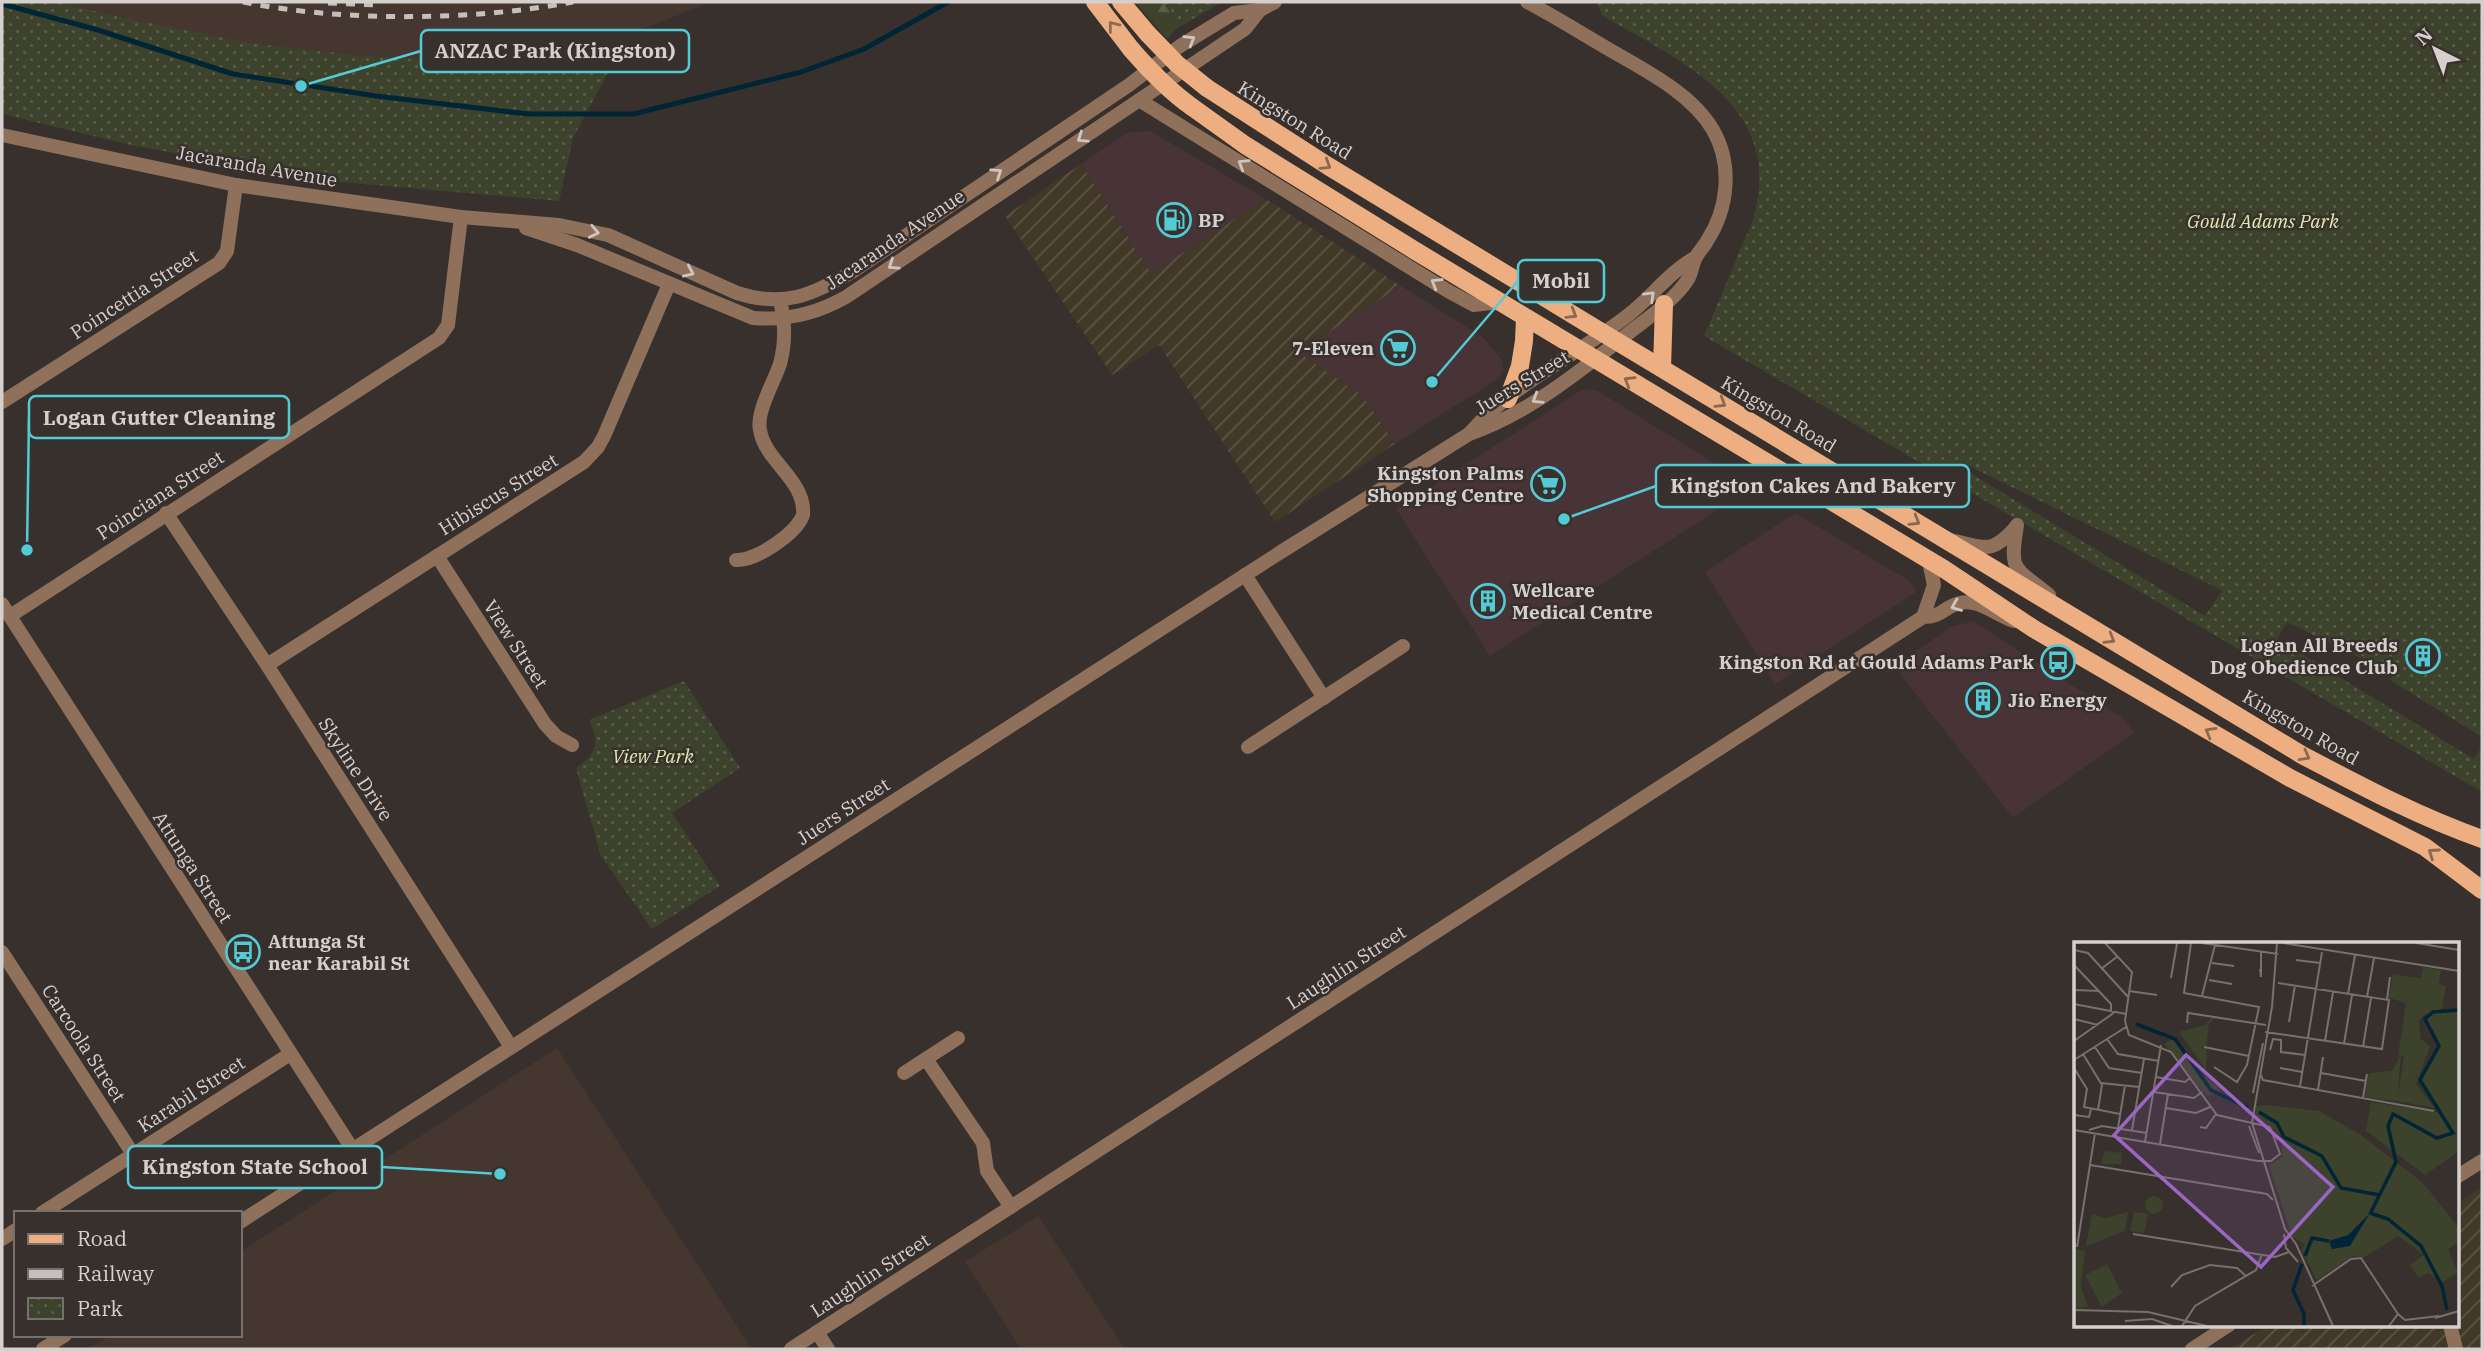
<svg xmlns="http://www.w3.org/2000/svg" width="2484" height="1351" font-family="'IBM Plex Serif',serif">
  <style>
    .commercial { fill: #483336 }
    .industrial { fill: url(#industrial-furrows) }
    .built { fill: #453730 }
    .forest { fill: url(#forest-firs) }
    .park { fill: url(#park-dots); fill-rule: evenodd }
    .lines { fill: none; stroke-linecap: round; stroke-linejoin: round }
    .stream { stroke: #002534; stroke-width: 5 }
    .minor { stroke: #8f715b; stroke-width: 14 }
    .tertiary { stroke: #8f715b; stroke-width: 14 }
    .primary { stroke: #edaf81; stroke-width: 18 }
    .rail { stroke: #c5c0be; stroke-width: 5; stroke-dasharray: 9 9; stroke-linecap: butt }
    .primary-bridge { stroke: #edaf81; stroke-width: 18 }
    .oneway { stroke: #896952 }
    .oneway2 { stroke: #cec6c2 }
    .labels { text-anchor: middle; dominant-baseline: central; stroke-width: 5; stroke-linejoin: round; paint-order: stroke }
    .street-label { font-size: 19px; fill: #d5d0ce; stroke: #38302c }
    .poi-label { font-size: 19px; font-weight: bold; fill: #d5d0ce; stroke: #38302c; text-anchor: start }
    .park-label { font-size: 19px; font-style: italic; fill: #ddecaf; stroke: #38302c }
    .inset-river { fill: none; stroke: #002534; stroke-width: 3.5 }
    .inset-road { fill: none; stroke: #77706d; stroke-width: 2 }
    .view { fill: #9a65c4; fill-opacity: 0.15; stroke: #9a65c4; stroke-width: 3.5 }
    .inset-edge { fill: none; stroke: #d5d0ce; stroke-width: 3.5 }
    .leader { fill: none; stroke: #52cbd7; stroke-width: 2.5 }
    .callout-dot { fill: #52cbd7; stroke: #38302c; stroke-width: 2.5 }
    .callout { fill: #38302c; stroke: #52cbd7; stroke-width: 2.5 }
    .callout-label { font-size: 21px; text-anchor: middle; font-weight: bold; fill: #d5d0ce }
  </style>
  <defs>
    <pattern id="industrial-furrows" width="10" height="10" patternUnits="userSpaceOnUse" patternTransform="scale(1.75)"><rect width="10" height="10" fill="#423828"/><path d="M-1 1l2-2M0 10L10 0M9 11l2-2" fill="none" stroke="#5c5446"/></pattern>
    <pattern id="forest-firs" width="22" height="20" patternUnits="userSpaceOnUse" patternTransform="scale(1.75)"><rect width="22" height="20" fill="#3d422c"/><path d="M5 1l3.5 6h-7zM16 11l3.5 6h-7z" fill="#585c49"/></pattern>
    <pattern id="park-dots" width="8" height="8" patternUnits="userSpaceOnUse" patternTransform="scale(1.75)"><rect width="8" height="8" fill="#3d422c"/><path d="M2 2h.1M6 6h.1" fill="none" stroke="#585c49" stroke-width="1.8" stroke-linecap="round"/></pattern>
  </defs>
  <rect width="100%" height="100%" fill="#38302c"/>
  <!-- commercial -->
  <g class="commercial">
    <path d="M1150,131L1266,199L1151,273L1081,164L1129,132Z"/>
    <path d="M1401,286L1483,337L1502,360L1504,371L1493,382L1395,444L1363,396L1298,352Z"/>
    <path d="M1589,389L1598,391L1753,487L1490,656L1396,509L1580,391Z"/>
    <path d="M1795,513L1908,580L1913,586L1915,593L1775,684L1705,572Z"/>
    <path d="M1973,621L2121,717L2135,732L2013,818L1894,666L1951,627Z"/>
  </g>
  <!-- industrial -->
  <g class="industrial">
    <path d="M1081,164L1151,273L1266,199L1401,286L1298,352L1363,396L1395,444L1275,522L1159,345L1112,375L1005,216Z"/>
    <path d="M2482,1187V1349H2230L2268,1325H2458V1203Z"/>
  </g>
  <!-- built -->
  <g class="built">
    <path d="M62,2H711L628,35L417,59L356,55L250,43L106,14Z"/>
    <path d="M557,1048L750,1346L744,1349H88L110,1335H240V1252Z"/>
    <path d="M1038,1216L1125,1349H1021L965,1262Z"/>
  </g>
  <!-- forest -->
  <path class="forest" d="M1135,2H1163L1172,15L1176,29L1167,39Z"/>
  <!-- park -->
  <g class="park">
    <path d="M2,2H62L106,14L250,43L356,55L417,59L628,35L573,138L559,201L340,182L135,146L2,114Z"/>
    <path d="M1163,2H1222L1176,29L1172,15Z"/>
    <path d="M1596,2H2482V737L2390,680L2393,674L2287,622L2277,639L2474,759L2482,746V792L1704,336C1716,308 1728,280 1739,252C1745,238 1752,226 1755,212C1782,102 1678,61 1602,15ZM1969,466L2221,590L2222,591L2205,616L1967,471Z"/>
    <path d="M684,681L740,768L672,813L720,886L652,929L601,856L576,768C597,753 600,744 589,720Z"/>
  </g>
  <g class="lines">
    <!-- stream -->
    <path class="stream" d="M2,4L98,30L233,74L376,96L528,114H633L801,72L864,49L948,2"/>
    <!-- minor -->
    <g class="minor">
      <path d="M1139,100L1448,291L1474,305L1499,302"/>
      <path d="M2,402L219,263L227,251L236,185"/>
      <path d="M166,513L267,665L511,1047"/>
      <path d="M2017,525C2009,573 2014,566 2049,595"/>
      <path d="M1950,540C1985,547 1990,556 2016,527"/>
      <path d="M437,556L545,724L556,736L572,745"/>
      <path d="M736,560C756,561 797,533 803,515C806,480 765,462 760,430C756,412 774,382 780,364C786,341 785,322 780,300"/>
      <path d="M1245,575L1324,698"/>
      <path d="M2,604L353,1150"/>
      <path d="M10,616L439,338L448,325L461,217"/>
      <path d="M1923,617L1934,585L1929,561"/>
      <path d="M267,665L584,462L598,447L604,436L669,284"/>
      <path d="M1248,747L1403,646"/>
      <path d="M2,952L133,1154"/>
      <path d="M926,1059L983,1143L987,1171L1011,1207"/>
      <path d="M904,1073L958,1038"/>
      <path d="M2458,1176L2482,1161"/>
      <path d="M42,1213L290,1054"/>
      <path d="M2,1239L16,1230"/>
      <path d="M2450,1325L2456,1349"/>
      <path d="M817,1332L828,1349"/>
      <path d="M791,1349L1923,617C1943,617 1943,607 1960,603C1978,598 1997,616 2014,621"/>
      <path d="M2192,1349L2229,1325"/>
    </g>
    <!-- tertiary -->
    <g class="tertiary">
      <path d="M2,135L236,185L461,217L559,225L608,235L737,293C784,308 812,295 852,272L1129,85L1180,46L1234,13L1260,10"/>
      <path d="M526,228L577,245L753,318C787,321 816,314 846,297L1245,29L1260,10L1275,2"/>
      <path d="M1469,434C1512,384 1576,356 1627,316C1652,297 1669,272 1696,257"/>
      <path d="M240,1222L1284,550L1469,434C1528,414 1581,370 1630,332C1649,317 1675,300 1688,279C1692,273 1692,265 1695,259C1698,252 1704,247 1707,241C1728,209 1733,165 1713,130C1691,92 1642,69 1605,47C1579,32 1554,16 1527,2"/>
      <path d="M43,1349L65,1335"/>
    </g>
    <!-- primary -->
    <g class="primary">
      <path d="M1095,2L1131,49"/>
      <path d="M1121,2L1148,34"/>
      <path d="M1207,88L1328,166L1603,333L2302,755C2361,786 2419,817 2482,839"/>
      <path d="M1192,107L1245,145L1414,250L1944,569L2034,629L2290,778L2425,847L2482,890"/>
      <path d="M1662,368L1664,304"/>
      <path d="M1508,399L1520,366L1524,341L1525,318"/>
    </g>
    <!-- rail -->
    <g class="rail">
      <path d="M243,2C343,22 472,21 573,2"/>
      <path d="M328,3L377,5"/>
    </g>
    <!-- primary-bridge -->
    <g class="primary-bridge">
      <path d="M1148,34L1177,64L1207,88"/>
      <path d="M1131,49C1150,71 1168,90 1192,107"/>
    </g>
  </g>
  <!-- one-way arrows -->
  <defs><path id="oneway-chevron" d="M-2-3.5L2.5 0L-2 3.5" fill="none" stroke-width="1.6" stroke-linecap="round" stroke-linejoin="round" transform="scale(1.75)"/></defs>
  <g class="oneway">
    <use href="#oneway-chevron" transform="translate(1113 26) rotate(-128)"/>
    <use href="#oneway-chevron" transform="translate(1326 165) rotate(32)"/>
    <use href="#oneway-chevron" transform="translate(1572 314) rotate(31)"/>
    <use href="#oneway-chevron" transform="translate(1629 381) rotate(-149)"/>
    <use href="#oneway-chevron" transform="translate(1721 403) rotate(31)"/>
    <use href="#oneway-chevron" transform="translate(1915 521) rotate(31)"/>
    <use href="#oneway-chevron" transform="translate(2110 639) rotate(31)"/>
    <use href="#oneway-chevron" transform="translate(2210 732) rotate(-150)"/>
    <use href="#oneway-chevron" transform="translate(2305 756) rotate(29)"/>
    <use href="#oneway-chevron" transform="translate(2433 853) rotate(-145)"/>
  </g>
  <g class="oneway2">
    <use href="#oneway-chevron" transform="translate(1190 40) rotate(-31)"/>
    <use href="#oneway-chevron" transform="translate(1082 138) rotate(146)"/>
    <use href="#oneway-chevron" transform="translate(1243 164) rotate(-148)"/>
    <use href="#oneway-chevron" transform="translate(997 173) rotate(-34)"/>
    <use href="#oneway-chevron" transform="translate(594 232) rotate(12)"/>
    <use href="#oneway-chevron" transform="translate(893 265) rotate(146)"/>
    <use href="#oneway-chevron" transform="translate(689 272) rotate(24)"/>
    <use href="#oneway-chevron" transform="translate(1436 283) rotate(-148)"/>
    <use href="#oneway-chevron" transform="translate(1650 296) rotate(-44)"/>
    <use href="#oneway-chevron" transform="translate(1537 399) rotate(148)"/>
    <use href="#oneway-chevron" transform="translate(1956 606) rotate(158)"/>
  </g>
  <!-- icons -->
  <defs>
    <g id="fuel-ring" transform="scale(1.75)"><circle r="9.5" fill="#38302c" stroke="#52cbd7" stroke-width="1.5"/><path d="M-5.5-6h7V0h2V4h1.3V-2.5L3-4.5l.8-.8L6-3V5H2.5V1h-1V6h-7ZM-4.2-4.7v3.2H.2V-4.7Z" fill="#52cbd7"/></g>
    <g id="supermarket-ring" transform="scale(1.75)"><circle r="9.5" fill="#38302c" stroke="#52cbd7" stroke-width="1.5"/><path d="M-6-5.5h2.5l.6 2H6L4.5 2H-2.5L-4.4-4H-6ZM-1.5 3.2a1.3 1.3 0 1 0 .1 0ZM3 3.2a1.3 1.3 0 1 0 .1 0Z" fill="#52cbd7"/></g>
    <g id="building-ring" transform="scale(1.75)"><circle r="9.5" fill="#38302c" stroke="#52cbd7" stroke-width="1.5"/><path d="M-4-6H4V6H1V3H-1V6H-4ZM-2.5-4.3h1.7v1.8h-1.7ZM.8-4.3h1.7v1.8H.8ZM-2.5-1h1.7V.8h-1.7ZM.8-1h1.7V.8H.8Z" fill="#52cbd7"/></g>
    <g id="bus-ring" transform="scale(1.75)"><circle r="9.5" fill="#38302c" stroke="#52cbd7" stroke-width="1.5"/><path d="M-5-6H5V4H4V6H2V4H-2V6H-4V4H-5ZM-3.5-4V0h7V-4ZM-3.5 1.2v1.5H-2V1.2ZM2 1.2v1.5H3.5V1.2Z" fill="#52cbd7"/></g>
  </defs>
  <g fill-rule="evenodd">
    <use href="#fuel-ring" x="1174" y="220"/>
    <use href="#supermarket-ring" x="1398" y="348"/>
    <use href="#supermarket-ring" x="1548" y="484"/>
    <use href="#building-ring" x="1488" y="601"/>
    <use href="#building-ring" x="2423" y="656"/>
    <use href="#bus-ring" x="2058" y="662"/>
    <use href="#building-ring" x="1983" y="700"/>
    <use href="#bus-ring" x="243" y="952"/>
  </g>
  <g class="labels">
    <!-- street labels -->
    <g class="street-label">
      <text transform="translate(1295 120) rotate(32)">Kingston Road</text>
      <text transform="translate(257 166) rotate(10)">Jacaranda Avenue</text>
      <text transform="translate(895 239) rotate(-34)">Jacaranda Avenue</text>
      <text transform="translate(134 294) rotate(-33)">Poincettia Street</text>
      <text transform="translate(1522 382) rotate(-31)">Juers Street</text>
      <text transform="translate(1779 414) rotate(31)">Kingston Road</text>
      <text transform="translate(498 494) rotate(-32)">Hibiscus Street</text>
      <text transform="translate(160 495) rotate(-33)">Poinciana Street</text>
      <text transform="translate(516 644) rotate(57)">View Street</text>
      <text transform="translate(2301 727) rotate(30)">Kingston Road</text>
      <text transform="translate(356 769) rotate(57)">Skyline Drive</text>
      <text transform="translate(843 811) rotate(-33)">Juers Street</text>
      <text transform="translate(193 867) rotate(57)">Attunga Street</text>
      <text transform="translate(1346 967) rotate(-33)">Laughlin Street</text>
      <text transform="translate(84 1043) rotate(57)">Carcoola Street</text>
      <text transform="translate(191 1094) rotate(-33)">Karabil Street</text>
      <text transform="translate(870 1275) rotate(-33)">Laughlin Street</text>
    </g>
    <!-- poi labels -->
    <g class="poi-label">
      <text x="1198" y="220">BP</text>
      <text x="1374" y="348" text-anchor="end">7-Eleven</text>
      <text x="1524" y="473" text-anchor="end">Kingston Palms<tspan x="1524" dy="22">Shopping Centre</tspan></text>
      <text x="1512" y="590">Wellcare<tspan x="1512" dy="22">Medical Centre</tspan></text>
      <text x="2398" y="645" text-anchor="end">Logan All Breeds<tspan x="2398" dy="22">Dog Obedience Club</tspan></text>
      <text x="2034" y="662" text-anchor="end">Kingston Rd at Gould Adams Park</text>
      <text x="2008" y="700">Jio Energy</text>
      <text x="268" y="941">Attunga St<tspan x="268" dy="22">near Karabil St</tspan></text>
    </g>
    <!-- park labels -->
    <g class="park-label">
      <text x="2263" y="221">Gould Adams Park</text>
      <text x="653" y="756">View Park</text>
    </g>
  </g>
  <!-- overview -->
  <g transform="translate(2074 942)">
    <rect width="385" height="385" fill="#38302c"/>
    <path d="M319,32L336,35L332,61L315,56ZM327,113L323,159L291,155L295,131L318,129ZM31,209L48,211L47,222H27ZM71 263a9 9 0 1 1 18 0a9 9 0 1 1-18 0ZM33,322L48,351L28,365L11,333Z" fill="#3d422c"/>
    <path d="M54,270L51,289L12,304L18,272L32,276Z" fill="#3d422c"/>
    <path d="M349,25L367,28L365,42L372,44L368,67L349,73L345,80L347,97L356,105L342,142L361,166L323,159L330,114L324,113L336,35L347,36ZM385,68V209L351,233L292,189L297,160L366,171L346,138L365,104L351,77L359,70ZM137,76H141L135,82L132,104L127,105L133,108L132,128L105,90L131,83ZM101,95L124,129L147,148L134,154L122,142L90,102ZM192,163L245,169L287,193L349,241L385,286V300L374,307L384,331L369,340L355,331L345,336L336,323L350,313L324,294L291,315L279,314L243,338L227,308L231,302L218,295L195,223L208,215V194L180,177L182,164ZM60,270L74,272L70,291L56,289ZM0,306L11,309L7,345L14,365L0,366Z" fill="#3d422c"/>
    <path d="M296,271L276,304L258,307L255,299L274,293Z" fill="#002534"/>
    <path class="inset-river" d="M62,82L101,97L137,148L174,166M185,170L203,181L210,195L248,214L267,246L306,253M296,271L314,277L347,304L368,344L373,368M296,272L322,220L314,184L319,172L363,196L379,191L346,138L365,104L351,77L359,70L385,68M231,314L238,296L255,299M228,322L219,348L230,372V384"/>
    <path class="inset-road" d="M117,1L110,51L185,65L173,123L163,140L140,125M128,1L204,12M203,1L198,65L178,181L211,287L222,302L259,384M209,1L385,29M342,1L385,8M0,8L14,11L55,56M222,18L246,21M138,21L160,24M0,23L37,62V69M27,27L44,14M186,27L187,35V10M97,36L103,1M135,38L158,42M0,48L26,49M55,49L83,53M274,52L281,13M128,54L141,3M293,55L300,16M313,58L316,35M0,62L52,72M0,77L24,83M215,80L221,43M113,81L114,71L192,83M191,90L308,107L315,58L204,41M33,97L44,112L85,119M0,99L41,70M251,99L259,50M270,102L278,53M21,105L35,126L68,131M130,105L175,114M289,105L297,56M196,108L199,97L207,98V110L231,113M9,112L28,143L24,168M0,118L52,85M0,126L13,147L10,165L46,172M206,126L228,130M247,131L292,139M187,133L189,138L360,169M82,135L111,140L116,136M27,141L65,145M226,144L248,10M244,148L249,115M80,150L120,156L128,150M179,151L189,101M289,156L293,132M92,166L122,171L136,165M0,173L15,175L17,167M175,184L185,211M126,185L132,186L142,172M44,186L51,143M0,188L184,219H197L206,212L196,185L143,173L97,110L55,93L51,79L58,30L31,1M15,188L28,184L73,191M58,188L70,117M71,200L87,103M86,202L94,152M16,223L193,252L199,258M59,292L201,315L215,310M210,292L212,306L224,320M3,305L21,191M238,344L277,317L287,316L324,372M97,345L108,333L136,323L163,326L172,334M0,368L74,370L133,384M361,376L385,369M51,379L78,377L98,384M108,384L121,364L182,328L188,312M315,384L324,372L331,378L365,374"/>
    <path class="view" d="M112,113L259,245L187,325L40,193Z"/>
    <rect width="385" height="385" class="inset-edge"/>
  </g>
  <!-- callouts -->
  <path class="leader" d="M301 86L421 51M1432 382L1518 281M27 550L29 417M1564 519L1656 486M500 1174L382 1167"/>
  <g class="callout-dot">
    <circle cx="301" cy="86" r="7"/>
    <circle cx="1432" cy="382" r="7"/>
    <circle cx="27" cy="550" r="7"/>
    <circle cx="1564" cy="519" r="7"/>
    <circle cx="500" cy="1174" r="7"/>
  </g>
  <g class="callout">
    <rect x="421" y="30" width="268" height="42" rx="7"/>
    <rect x="1518" y="260" width="86" height="42" rx="7"/>
    <rect x="29" y="396" width="260" height="42" rx="7"/>
    <rect x="1656" y="465" width="313" height="42" rx="7"/>
    <rect x="128" y="1146" width="254" height="42" rx="7"/>
  </g>
  <g class="callout-label">
    <text x="555" y="58">ANZAC Park (Kingston)</text>
    <text x="1561" y="288">Mobil</text>
    <text x="159" y="425">Logan Gutter Cleaning</text>
    <text x="1813" y="493">Kingston Cakes And Bakery</text>
    <text x="255" y="1174">Kingston State School</text>
  </g>
  <!-- border -->
  <rect width="2484" height="1351" fill="none" stroke="#d5d0ce" stroke-width="7"/>
  <!-- legend -->
  <rect x="14" y="1211" width="228" height="126" fill="#38302c" stroke="#77706d" stroke-width="2"/>
  <rect x="28" y="1234" width="35" height="10" fill="#edaf81" stroke="#77706d" stroke-width="2"/>
  <text x="77" y="1246" font-size="21" fill="#d5d0ce">Road</text>
  <rect x="28" y="1269" width="35" height="10" fill="#c5c0be" stroke="#77706d" stroke-width="2"/>
  <text x="77" y="1281" font-size="21" fill="#d5d0ce">Railway</text>
  <rect x="28" y="1298" width="35" height="21" fill="url(#park-dots)" stroke="#77706d" stroke-width="2"/>
  <text x="77" y="1316" font-size="21" fill="#d5d0ce">Park</text>
  <!-- north arrow -->
  <g transform="translate(2435 49) rotate(318)" stroke="#38302c" stroke-width="5" paint-order="stroke">
  <path d="M0-5L12 26L0 18L-12 26Z" fill="#d5d0ce"/>
  <text y="-10" font-size="19" font-weight="bold" text-anchor="middle" fill="#d5d0ce">N</text>
  </g>
</svg>
